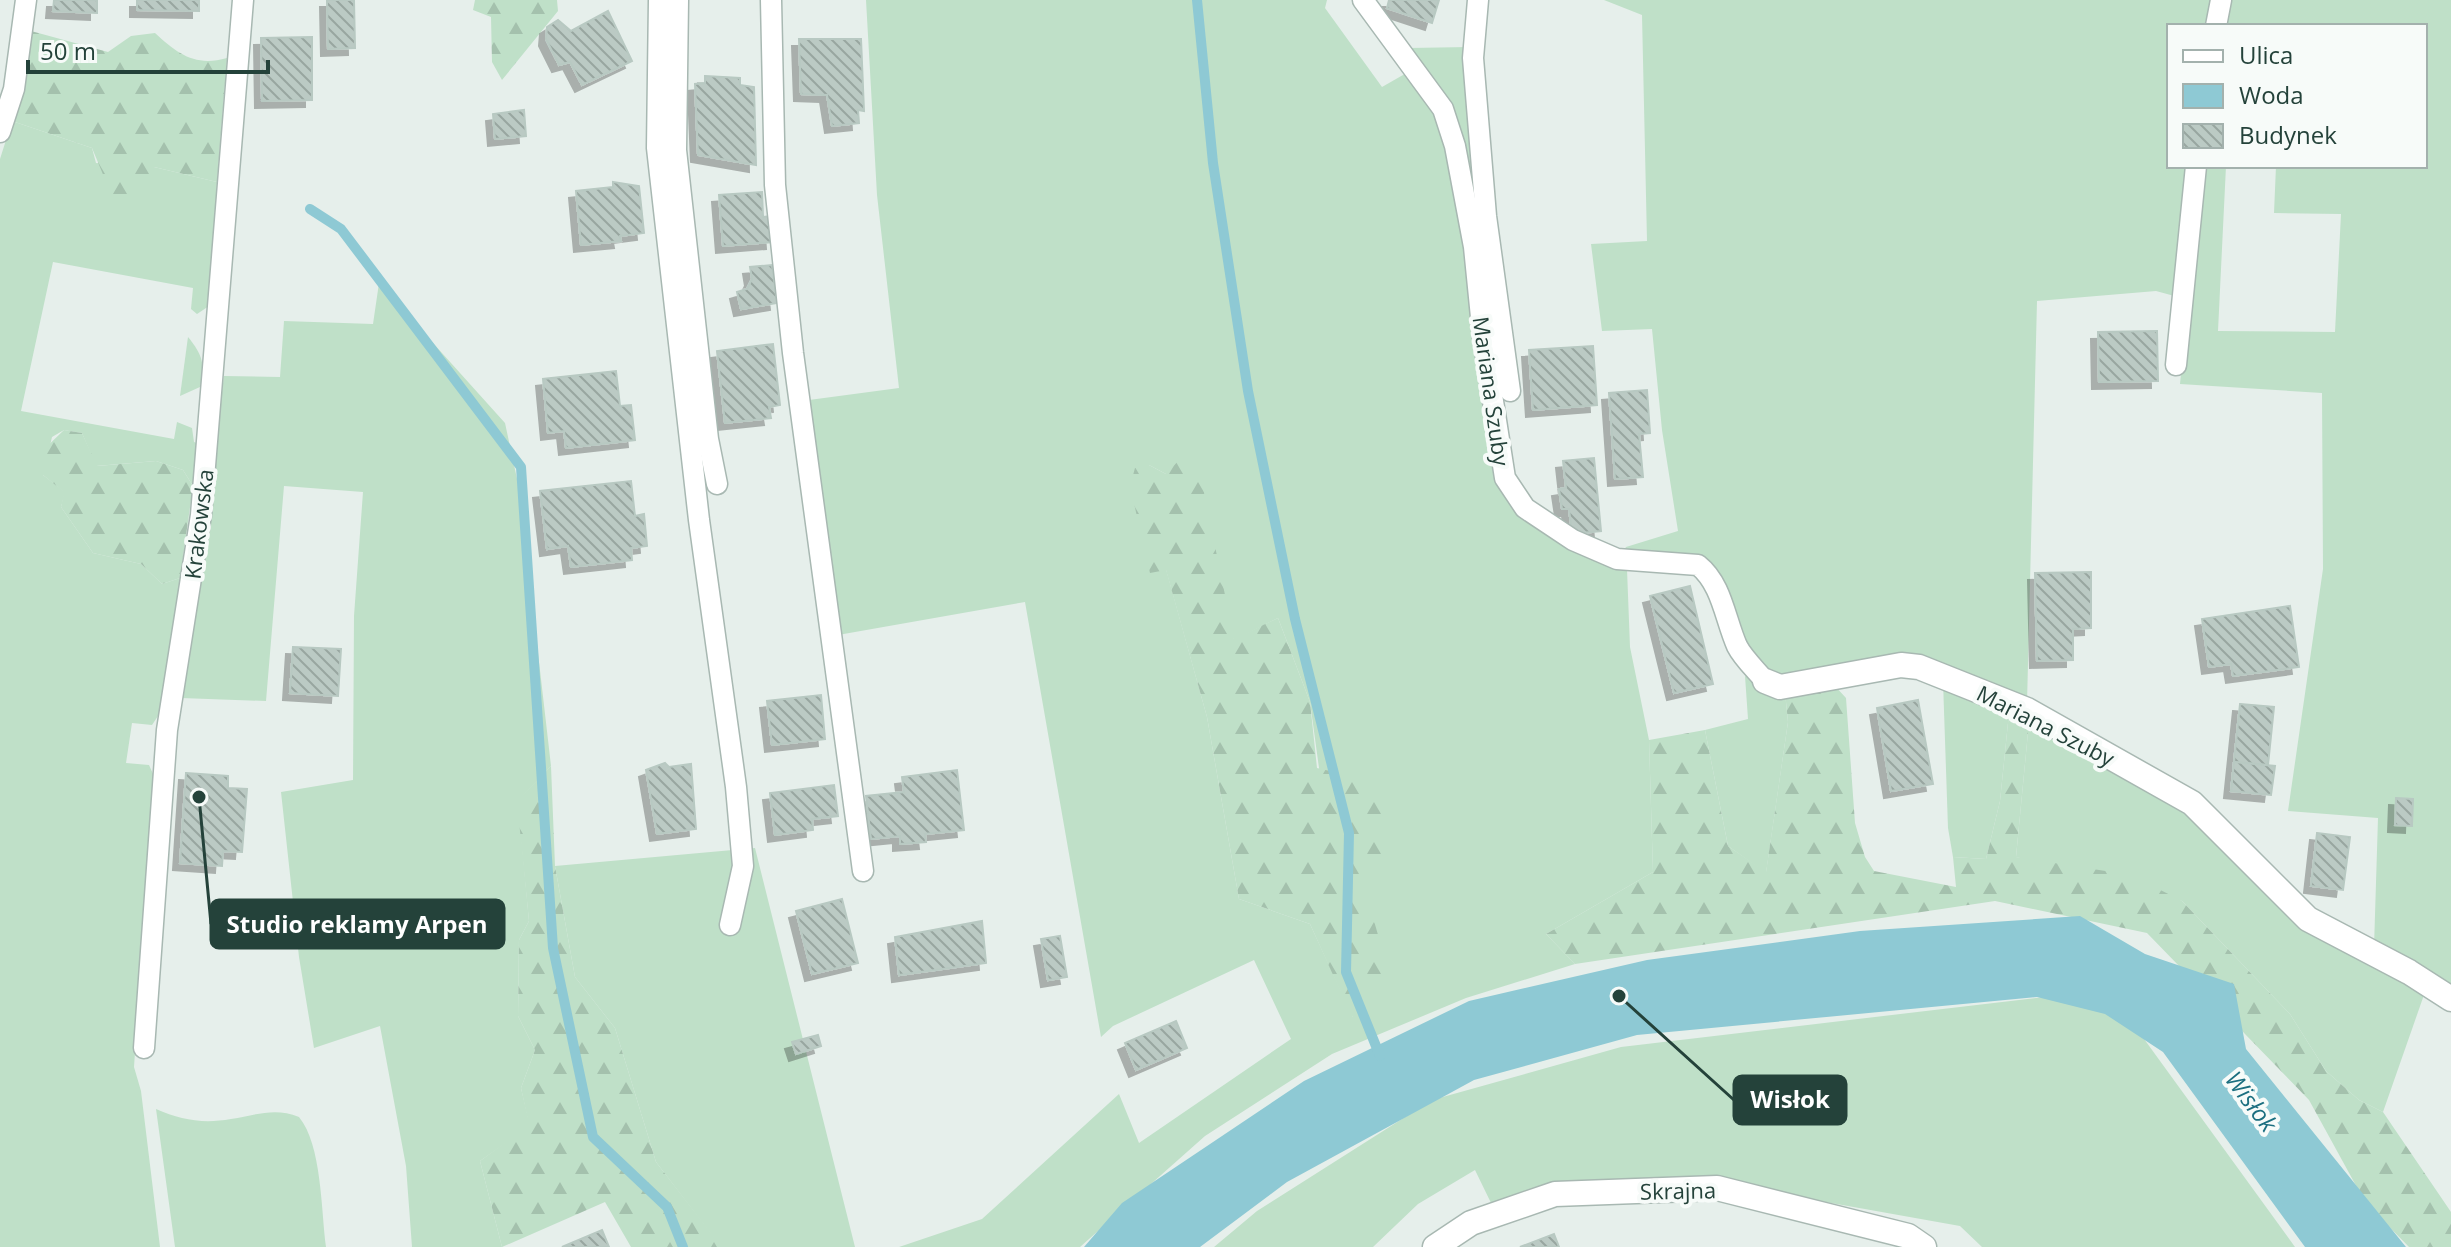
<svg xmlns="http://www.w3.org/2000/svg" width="2451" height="1247" font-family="'Open Sans',sans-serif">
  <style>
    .grass { fill: #bfe0c8; fill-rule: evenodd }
    .forest { fill: url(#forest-firs) }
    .water { fill: #8ec9d4 }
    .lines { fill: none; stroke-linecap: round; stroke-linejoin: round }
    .stream { stroke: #8ec9d4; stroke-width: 10 }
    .building { fill: url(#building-back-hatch); stroke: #b8c9c2; stroke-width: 2; filter: url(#shadow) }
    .lane-casing { stroke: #a8b8b2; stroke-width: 23 }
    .street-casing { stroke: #a8b8b2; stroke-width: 27 }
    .lane { stroke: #fff; stroke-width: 20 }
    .street { stroke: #fff; stroke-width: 24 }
    .labels { text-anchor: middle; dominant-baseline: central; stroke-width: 8; stroke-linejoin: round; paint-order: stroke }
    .street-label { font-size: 22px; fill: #24423a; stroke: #f7fbf9 }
    .water-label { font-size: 24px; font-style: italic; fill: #1c6f80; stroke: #f7fbf9 }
    .leader { fill: none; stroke: #24423a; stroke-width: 3 }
    .callout-dot { fill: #24423a; stroke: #f7fbf9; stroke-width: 3 }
    .callout { fill: #24423a; stroke: #24423a; stroke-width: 3 }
    .callout-label { font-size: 24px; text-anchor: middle; font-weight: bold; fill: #fff }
  </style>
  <defs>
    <pattern id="forest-firs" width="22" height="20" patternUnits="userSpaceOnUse" patternTransform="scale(2)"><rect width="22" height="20" fill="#bfe0c8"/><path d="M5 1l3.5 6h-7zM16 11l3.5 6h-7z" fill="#a4c1ad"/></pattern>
    <pattern id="building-back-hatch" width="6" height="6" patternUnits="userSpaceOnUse" patternTransform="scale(2)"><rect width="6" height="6" fill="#bbcac4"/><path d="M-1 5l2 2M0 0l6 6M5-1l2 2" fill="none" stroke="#98a6a0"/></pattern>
    <filter id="shadow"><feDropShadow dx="-7" dy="7" stdDeviation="0" flood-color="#0004"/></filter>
  </defs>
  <rect width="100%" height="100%" fill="#e6efeb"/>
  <!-- grass -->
  <g class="grass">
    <path d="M866,0H1327L1325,8L1382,87L1410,71L1436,108L1451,147L1517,508L1627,569L1630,647L1649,740L1653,872L1546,934L1575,964L1466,998L1332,1054L1205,1136L1080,1247H899L982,1219L1119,1094L1139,1143L1291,1039L1254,960L1113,1026L1101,1037L1025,602L838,635L809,400L899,388L877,195ZM1149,465L1166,474L1234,640L1278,618L1310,702L1353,1017L1310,924L1239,899L1207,717L1166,569L1150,572Z"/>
    <path d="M1604,0H2216L2212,26H2169V166H2192L2178,297L2156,291L2037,301L2027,704L1944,670L1780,681L1742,644L1713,572L1621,555L1626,547L1678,531L1662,430L1652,329L1602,331L1591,244L1647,241L1642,15Z"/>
    <path d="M2228,0H2451V992L2374,947L2378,818L2288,811L2323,569L2322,393L2180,384L2202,166H2226L2218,331L2335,332L2341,214L2274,213L2276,166H2425V26H2222Z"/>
    <path d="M1469,47L1482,220L1409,48Z"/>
    <path d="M12,121L92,148L96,163L154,167L217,182L209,306L197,314L191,309L193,288L53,262L21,411L174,439L177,422L192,428L194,442L199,444L193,486L183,470L156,461L96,466L82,433L64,430L52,437L43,475L65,492L61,507L93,553L141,564L162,584L180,578L160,713L152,725L132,723L126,763L149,765L154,776L134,1067L141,1091L160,1247H0V159Z"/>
    <path d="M379,283L505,423L519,488L551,766L518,801L529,921L519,940L518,1016L535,1050L521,1088L530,1126L480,1161L502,1247H412L406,1166L380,1026L314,1048L299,957L281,792L353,780L354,616L363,492L284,486L266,701L181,698L224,376L280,377L284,321L373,324Z"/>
    <path d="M188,337C202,354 206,365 200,387L180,396Z"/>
    <path d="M1745,676L1785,692L1788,722L1766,873L1728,846L1705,730L1748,719Z"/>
    <path d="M1943,681L2009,713L2000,801L1986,859L1953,857L1948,828Z"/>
    <path d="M2029,722L2182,805L2279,904L2425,992L2383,1112L2359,1100L2326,1071L2290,1014L2182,901L2016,857Z"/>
    <path d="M755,848L855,1247H721L656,1162L615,1028L575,977L555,866Z"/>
    <path d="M2061,995L2131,1021L2295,1247H1982L1960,1226L1719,1183L1492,1205L1475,1170L1418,1204L1373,1247H1214L1257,1211L1432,1100L1621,1047Z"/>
    <path d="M156,1109C181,1120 203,1124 231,1119C256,1115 275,1107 299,1117C322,1145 321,1210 326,1247H175Z"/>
  </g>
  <!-- forest -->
  <g class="forest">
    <path d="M475,0H557L558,11L502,80L492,62L491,17L473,10Z"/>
    <path d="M31,31L108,52L131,36L155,33C178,54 195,67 227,58L217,182L154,167V195L126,202L112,196L92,148L12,121Z"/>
    <path d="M64,430L82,433L97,466L156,461L183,470L193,486L180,578L162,584L141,564L93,553L61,507L64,492L43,475L35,458Z"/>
    <path d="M1181,458L1198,463L1234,639L1278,618L1310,702L1317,768L1381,783V857L1359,869L1387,966L1352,1017L1310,924L1239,899L1207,717L1166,570L1150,573L1130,486L1135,468L1149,465L1166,474Z"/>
    <path d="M1835,686L1846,698L1855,823L1865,857L1874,871L1956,887L1953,857L1986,859L2000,801L2009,713L2029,722L2016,857L2131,875L2182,901L2290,1014L2326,1071L2359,1100L2383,1112L2451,1212V1247H2409L2365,1202L2309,1100L2147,933L1995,901L1575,964L1546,934L1653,872L1649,740L1705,730L1728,846L1766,872L1788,722L1785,692Z"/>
    <path d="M551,766L555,866L575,977L615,1028L656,1162L722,1247H631L605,1202L502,1247L480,1161L529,1125L521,1088L535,1050L518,1016L519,940L529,921L517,801Z"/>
  </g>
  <!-- water -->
  <path class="water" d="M2080,916L2145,954L2234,984L2246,1049L2406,1247H2305L2163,1052L2105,1014L2037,997L1637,1035L1474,1080L1287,1182L1200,1247H1084L1122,1203L1304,1081L1469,1001L1647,960L1860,931Z"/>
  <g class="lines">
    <!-- stream -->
    <g class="stream">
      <path d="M1197,0L1213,163L1248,391L1295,619L1349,833L1346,972L1380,1056"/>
      <path d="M310,209L341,229L521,467L553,948L593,1137L667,1207L683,1247"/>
    </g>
  </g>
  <!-- building -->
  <g class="building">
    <path d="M54,0H97V13L53,11Z"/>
    <path d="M137,0H199V11L137,10Z"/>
    <path d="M327,0H354L355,48L328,49Z"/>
    <path d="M1389,0H1439L1432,23L1387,8Z"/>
    <path d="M608,11L632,61L582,85L570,62L559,65L546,39L547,27L558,20L571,31Z"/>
    <path d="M312,37V100L262,101L261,38Z"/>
    <path d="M799,39H861L864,111L858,110L859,123L832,126L827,95L801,94Z"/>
    <path d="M705,76L740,78V85L754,87L756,165L698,155L695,84L705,83Z"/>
    <path d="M524,110L526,136L495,139L493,114Z"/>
    <path d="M613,182L639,186L644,233L620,236L621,241L581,245L576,191L613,187Z"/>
    <path d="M762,192L763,217L771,216L773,242L723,246L719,195Z"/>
    <path d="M772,265L777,303L741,309L737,292L747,289L752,279L750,267Z"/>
    <path d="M2157,331L2158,381L2099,382L2098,332Z"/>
    <path d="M773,344L780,405L769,407L771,418L725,423L717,351Z"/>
    <path d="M1593,346L1597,405L1533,410L1529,350Z"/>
    <path d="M616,371L620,406L631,405L635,440L566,448L564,431L548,433L543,379Z"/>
    <path d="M1647,390L1650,433L1639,434L1643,477L1615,479L1609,393Z"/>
    <path d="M1594,458L1601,531L1572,534L1569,509H1562L1559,489L1566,488L1563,461Z"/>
    <path d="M631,481L635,516L644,514L647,546L631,548L632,560L571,567L568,546L547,549L540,491Z"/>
    <path d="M2091,572V628L2073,629V660L2037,661L2035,573Z"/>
    <path d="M1690,586L1713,684L1674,693L1650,596Z"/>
    <path d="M2290,606L2299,667L2233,676L2231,664L2209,667L2202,619Z"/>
    <path d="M293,647L341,649L338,696L290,693Z"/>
    <path d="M821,695L825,739L772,745L767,701Z"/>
    <path d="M1918,700L1933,784L1891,791L1877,708Z"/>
    <path d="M2240,704L2274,707L2268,765L2234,762Z"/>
    <path d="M2234,762L2275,766L2271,795L2231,791Z"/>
    <path d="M665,763L669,767L691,764L696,829L657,834L646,770Z"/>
    <path d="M957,770L964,830L925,834L926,842L900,844V836L871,839L866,796L904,792L902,777Z"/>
    <path d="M186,773L228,776V788L247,789L242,852L223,851L222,866L180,863Z"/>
    <path d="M834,785L838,816L812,819L813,830L775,835L770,793Z"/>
    <path d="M2396,798L2413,799L2412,826L2395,825Z"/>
    <path d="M2317,833L2350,837L2343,890L2311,886Z"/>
    <path d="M842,899L858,963L812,974L796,911Z"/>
    <path d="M982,921L986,963L899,975L895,937Z"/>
    <path d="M1060,936L1067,977L1048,980L1041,939Z"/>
    <path d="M1176,1021L1187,1048L1136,1070L1125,1043Z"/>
    <path d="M818,1035L821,1046L796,1054L792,1042Z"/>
    <path d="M602,1230L609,1247H562Z"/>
    <path d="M1554,1234L1559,1247H1520Z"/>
  </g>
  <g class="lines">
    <!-- lane casing -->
    <g class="lane-casing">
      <g id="lane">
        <path d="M659,0L657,148L699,520L736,787L743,866L730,925"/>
        <path d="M678,0L676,150L708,439L717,484"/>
        <path d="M771,0L775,185L793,353L863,871"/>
        <path d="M1363,0L1443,109L1455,146L1474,247L1483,337L1505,478L1525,508L1573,540L1617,559L1698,565C1722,584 1725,619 1737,646C1743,658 1756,670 1765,681"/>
        <path d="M1478,0L1473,58L1486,216L1510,391"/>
        <path d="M2216,26L2221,0"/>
        <path d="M0,132L14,89L26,0"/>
        <path d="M2176,365L2196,166"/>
        <path d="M144,1048L167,730L201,515L243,0"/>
      </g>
    </g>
    <!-- street casing -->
    <g class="street-casing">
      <g id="street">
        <path d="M1765,681L1780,687L1901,665L1919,667L2027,710L2192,803L2308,919L2409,972L2451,999"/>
        <path d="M1435,1247L1471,1223L1555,1194L1717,1188L1908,1236L1924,1247"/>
      </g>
    </g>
    <!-- lane -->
    <use href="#lane" class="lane"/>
    <!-- street -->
    <use href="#street" class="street"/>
  </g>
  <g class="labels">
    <!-- street labels -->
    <g class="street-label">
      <text transform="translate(1492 391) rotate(82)">Mariana Szuby</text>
      <text transform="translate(198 524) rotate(-83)">Krakowska</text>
      <text transform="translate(2046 725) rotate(27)">Mariana Szuby</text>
      <text transform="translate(1678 1190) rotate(-1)">Skrajna</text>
    </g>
    <!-- water labels -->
    <g class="water-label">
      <text transform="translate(2252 1101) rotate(53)">Wisłok</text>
    </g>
  </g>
  <!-- callouts -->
  <path class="leader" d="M199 797L211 924M1619 996L1734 1100"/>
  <g class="callout-dot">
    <circle cx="199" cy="797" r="8"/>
    <circle cx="1619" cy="996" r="8"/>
  </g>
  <g class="callout">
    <rect x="211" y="900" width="293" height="48" rx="8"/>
    <rect x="1734" y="1076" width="112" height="48" rx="8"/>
  </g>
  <g class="callout-label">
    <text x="357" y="933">Studio reklamy Arpen</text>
    <text x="1790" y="1108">Wisłok</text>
  </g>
  <!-- legend -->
  <rect x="2167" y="24" width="260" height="144" fill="#f7fbf9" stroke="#a3b1ad" stroke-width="2"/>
  <rect x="2183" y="50" width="40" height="12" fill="#ffffff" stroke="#a3b1ad" stroke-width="2"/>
  <text x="2239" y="64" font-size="24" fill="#24423a">Ulica</text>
  <rect x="2183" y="84" width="40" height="24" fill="#8ec9d4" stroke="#a3b1ad" stroke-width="2"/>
  <text x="2239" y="104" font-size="24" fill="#24423a">Woda</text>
  <rect x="2183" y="124" width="40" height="24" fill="url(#building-back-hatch)" stroke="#a3b1ad" stroke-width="2"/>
  <text x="2239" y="144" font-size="24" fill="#24423a">Budynek</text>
  <!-- scale -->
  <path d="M28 60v12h240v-12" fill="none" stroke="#24423a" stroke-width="4"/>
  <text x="40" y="60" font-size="24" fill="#24423a" stroke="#f7fbf9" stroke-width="6" paint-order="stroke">50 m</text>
</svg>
